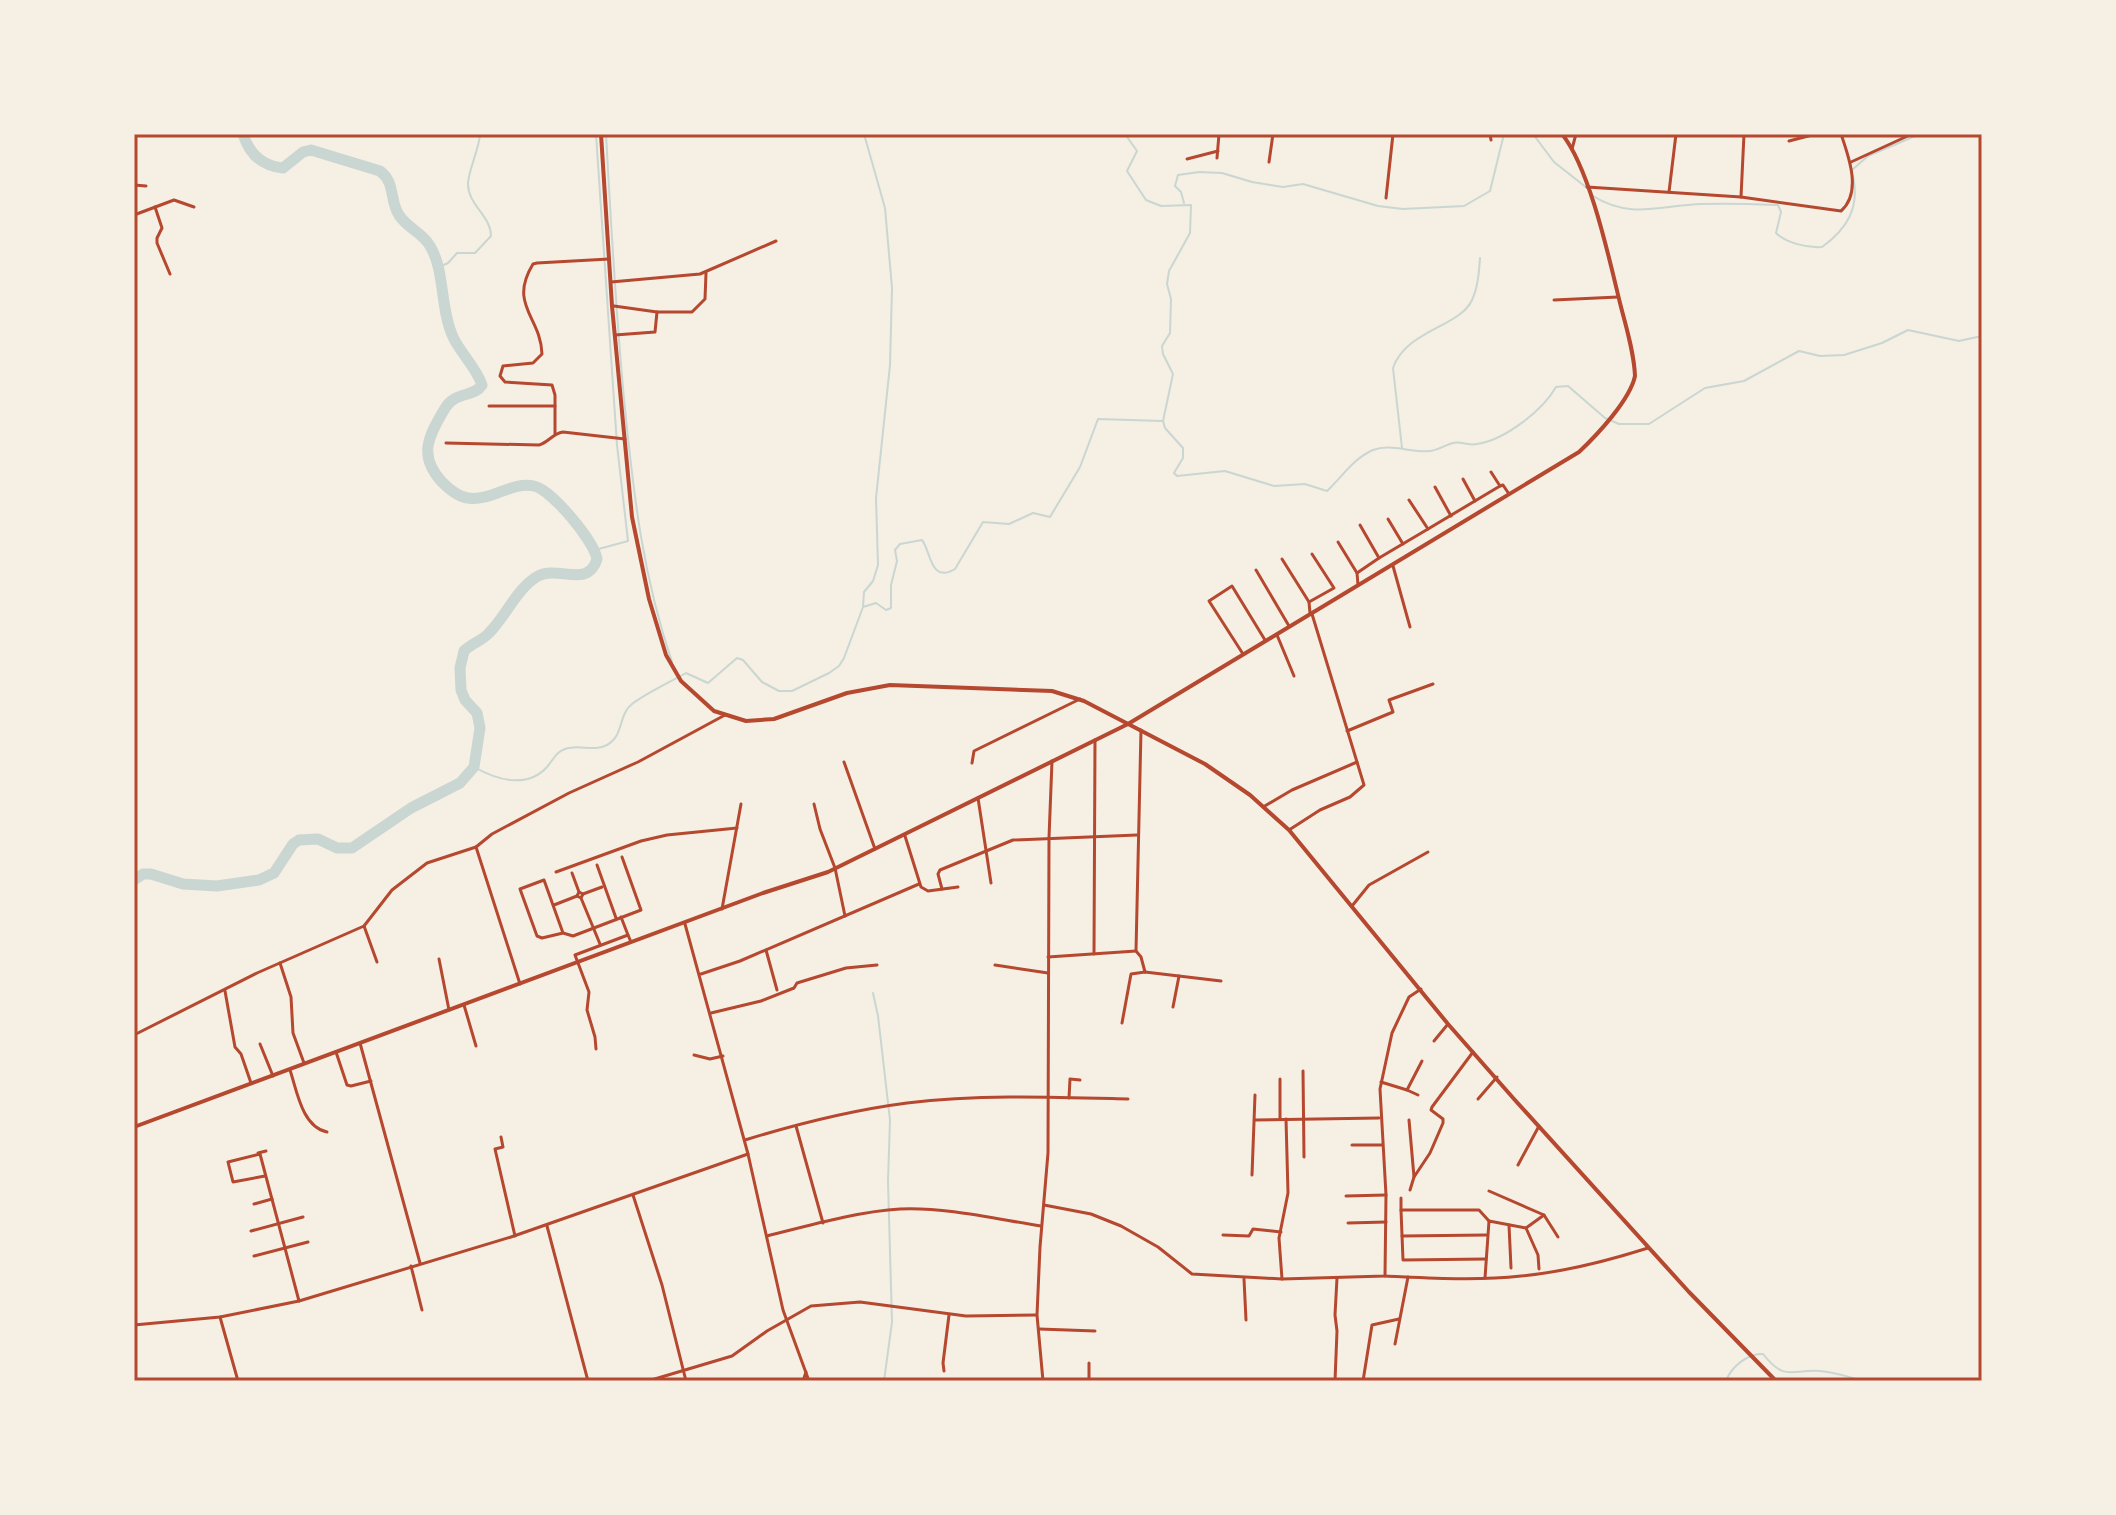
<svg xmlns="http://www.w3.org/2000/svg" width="2116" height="1515" font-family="Roboto,sans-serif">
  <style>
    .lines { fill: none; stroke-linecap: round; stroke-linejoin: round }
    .stream { stroke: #c9d6d2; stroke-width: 2 }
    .river { stroke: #c9d6d2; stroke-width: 11 }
    .minor { stroke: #b5482f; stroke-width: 3 }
    .tertiary { stroke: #b5482f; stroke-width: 4 }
    .secondary { stroke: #b5482f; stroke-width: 4 }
    .neatline { fill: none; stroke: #b5482f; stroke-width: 3 }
  </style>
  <rect width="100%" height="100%" fill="#f6efe4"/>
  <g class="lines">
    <!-- stream -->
    <g class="stream">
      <path d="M606,134C611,226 616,318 625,409C634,498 643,576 672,662"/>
      <path d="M1125,134L1137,151L1127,171L1146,200L1161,206L1191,205L1190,233L1169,271L1167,284L1171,299L1170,333L1162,346L1163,354L1173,374L1163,421L1165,428L1183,448V458L1174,473L1177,476L1225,471L1274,486L1305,484L1327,491C1342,477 1354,458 1373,450C1391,443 1411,453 1429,451C1437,451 1445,445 1453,443C1461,441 1469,446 1477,444C1505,440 1543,410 1556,387L1568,386L1605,418L1619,424H1649L1705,388L1744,381L1799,351L1820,356L1844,355L1882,343L1908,330L1959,341L1982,336"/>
      <path d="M1533,134L1554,162L1587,188"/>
      <path d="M1852,170L1868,156L1920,134"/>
      <path d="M1593,196C1632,220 1660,205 1702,204C1728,203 1753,204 1778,205L1781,212L1776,233C1786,243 1807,248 1822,247C1847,229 1860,208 1853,176"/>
      <path d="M1184,203L1181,192L1175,186L1178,175L1199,172L1222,173L1252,182L1283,187L1303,184L1378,206L1403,209L1464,206L1490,191L1504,134"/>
      <path d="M437,268L448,263L457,253H475L491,236C491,216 468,205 468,184C468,171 479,150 480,134"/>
      <path d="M1402,448L1393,368C1406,330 1460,327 1472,300C1478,287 1479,272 1480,258"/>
      <path d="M595,550L628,541L617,445L596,134"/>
      <path d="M863,607L876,603L886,610L891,608V585L897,561L895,550L900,544L922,540C931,551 930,584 955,569L983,522L1009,524L1033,513L1050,517L1080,467L1098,419L1162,421"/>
      <path d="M474,767C497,780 527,789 547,767C553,760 556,752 565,749C579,744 594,752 607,745C624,736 618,715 632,704C645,694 670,682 686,673L708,683L737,658L743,660L762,682L779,691H792L829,673L839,666L844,658L863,607L864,592L873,581L878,565L876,498L890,365L892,288L885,208L864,134"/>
      <path d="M873,993L878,1016L890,1120L888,1181L892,1322L884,1381"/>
      <path d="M1726,1381C1731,1367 1748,1353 1763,1354C1785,1382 1791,1369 1820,1371C1834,1372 1849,1377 1864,1381"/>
    </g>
    <!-- river -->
    <path class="river" d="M134,880L143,874H151L183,884L217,886L259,880L274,873L293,844L299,840L318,839L337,848H352L411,808L460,783L474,767L480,728L477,713L465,700L461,690L460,668L464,651C472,643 482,641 489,633C506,616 517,588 538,576C558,565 588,589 597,559C594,541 552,490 534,486C512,481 490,502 468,498C458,497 449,489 442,482C418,456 428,437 444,410C455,390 474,398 482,385C476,367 461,354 453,337C440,309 445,270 430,246C423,233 407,228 399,215C389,200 396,183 380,171L311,150L303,152L283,168C261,166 249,153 243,134"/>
    <!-- minor -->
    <g class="minor">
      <path d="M1490,134L1491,140"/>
      <path d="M1789,141L1816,134"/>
      <path d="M1572,149L1576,134"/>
      <path d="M1217,158L1219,134"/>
      <path d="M1187,159L1218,151"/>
      <path d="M1269,162L1273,134"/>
      <path d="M1851,162L1912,134"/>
      <path d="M134,185L146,186"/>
      <path d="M1587,187L1741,197L1841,211C1862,193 1849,157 1841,134"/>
      <path d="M1669,192L1676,134"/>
      <path d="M1741,197L1744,134"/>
      <path d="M1386,198L1393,134"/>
      <path d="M155,207L162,228L157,238V243L170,274"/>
      <path d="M134,215L174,200L194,207"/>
      <path d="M611,282L700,274L776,241"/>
      <path d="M1554,300L1618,297"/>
      <path d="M614,306L657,312"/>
      <path d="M615,335L655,332L657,312H692L705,299L706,273"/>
      <path d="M489,406H555"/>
      <path d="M555,434V395L552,385L505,382L500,376L503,366L533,363L542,354C541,317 508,305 533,264L537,263L609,259"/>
      <path d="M446,443L539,445C549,442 552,434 563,432L625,439"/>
      <path d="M1463,479L1475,501"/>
      <path d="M1500,486L1503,485L1509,494"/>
      <path d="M1435,487L1451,516"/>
      <path d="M1388,519L1403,544"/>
      <path d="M1428,529L1500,486L1491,472"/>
      <path d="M1338,542L1357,573L1358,585"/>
      <path d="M1379,558L1428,529L1409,500"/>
      <path d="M1282,559L1309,602"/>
      <path d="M1393,566L1410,627"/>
      <path d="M1256,570L1289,626"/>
      <path d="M1357,573L1379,558L1360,525"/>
      <path d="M1310,613L1309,602L1334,588L1312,554"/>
      <path d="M1277,635L1294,676"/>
      <path d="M1243,654L1209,601L1232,586L1265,640"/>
      <path d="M1141,730L1136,951L1141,957L1145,972"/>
      <path d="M1347,731L1393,712L1389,700L1433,684"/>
      <path d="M844,762L875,849"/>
      <path d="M972,763L974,751L1080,699"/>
      <path d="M978,798L991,883"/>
      <path d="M814,804L820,829L835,868L845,916"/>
      <path d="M1263,807L1292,790L1357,762"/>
      <path d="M1289,830L1320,810L1350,797L1364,785L1312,614"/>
      <path d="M905,836L921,887L928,891L958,887"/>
      <path d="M476,847L520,984"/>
      <path d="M597,865L616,918"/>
      <path d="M556,872L641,841L667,835L737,828"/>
      <path d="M572,873L579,892"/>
      <path d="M942,889L938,874L940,870L1013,840L1137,835"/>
      <path d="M583,894L602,887"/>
      <path d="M581,898L583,894L579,892L577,896L581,898L600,944"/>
      <path d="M554,905L577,896"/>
      <path d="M1352,906L1369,885L1428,852"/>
      <path d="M722,909L741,804"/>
      <path d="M621,917L628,935"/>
      <path d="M685,924L748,1154L783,1310L809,1381"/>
      <path d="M364,926L377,962"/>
      <path d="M563,933L544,880L520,889L537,936L542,938L563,933L573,936L641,910L622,857"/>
      <path d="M766,950L777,990"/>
      <path d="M1094,954L1095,740"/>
      <path d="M1048,957L1136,951"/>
      <path d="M439,959L449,1010"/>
      <path d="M280,963L291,997L293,1033L304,1063"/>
      <path d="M995,965L1048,973"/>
      <path d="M701,974L740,961L919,884"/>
      <path d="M225,991L235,1047L241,1054L251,1083"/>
      <path d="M464,1005L476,1046"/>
      <path d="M1173,1007L1179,976"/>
      <path d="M711,1013L761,1001L794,988L797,983L846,968L877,965"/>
      <path d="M1122,1023L1131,974L1145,972L1221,981"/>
      <path d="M134,1035L257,973L364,926L392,890L427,863L476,847L492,834L569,793L638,762L725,715"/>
      <path d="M1434,1041L1448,1024"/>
      <path d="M360,1043L420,1263"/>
      <path d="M260,1044L273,1076"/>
      <path d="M596,1049L595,1037L587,1010L589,992L575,955L628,935L631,942"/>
      <path d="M336,1052L347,1085L351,1086L371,1081"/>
      <path d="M694,1055L710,1059L723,1056"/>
      <path d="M290,1070C297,1091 302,1127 327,1132"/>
      <path d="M1303,1071L1304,1157"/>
      <path d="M1280,1079V1118"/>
      <path d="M1381,1082L1407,1090"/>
      <path d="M1418,1095L1407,1090L1422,1061"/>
      <path d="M1069,1098L1070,1079L1080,1080"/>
      <path d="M1478,1099L1497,1077"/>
      <path d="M1255,1120L1379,1118"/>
      <path d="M1409,1120L1414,1177L1430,1153L1443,1123V1119L1431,1110L1432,1107L1473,1052"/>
      <path d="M796,1126L823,1223"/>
      <path d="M501,1137L503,1147L495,1149L515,1236"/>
      <path d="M745,1140C797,1124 853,1110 907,1103C980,1094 1055,1097 1128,1099"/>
      <path d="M1352,1145H1382"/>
      <path d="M258,1153L266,1151"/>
      <path d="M1518,1165L1539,1126"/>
      <path d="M1252,1175L1255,1095"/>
      <path d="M265,1176L233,1182L228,1162L260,1154L299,1301"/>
      <path d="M1410,1190L1414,1177"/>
      <path d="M1489,1191L1544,1215L1526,1228"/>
      <path d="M633,1195L662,1285L686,1381"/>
      <path d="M1346,1196L1386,1195"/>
      <path d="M1401,1198V1210"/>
      <path d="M254,1204L272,1199"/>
      <path d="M1044,1205L1091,1214L1121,1226L1158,1247L1192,1274L1282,1279L1385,1276L1386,1195L1380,1089L1392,1033L1409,997L1421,989"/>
      <path d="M1544,1215L1558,1237"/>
      <path d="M1348,1223L1386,1222"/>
      <path d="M1509,1225L1511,1268"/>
      <path d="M547,1226L588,1381"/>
      <path d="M251,1231L303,1217"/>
      <path d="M1223,1235L1249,1236L1253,1229L1281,1232"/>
      <path d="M767,1236C807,1226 860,1211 900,1209C946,1207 996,1219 1041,1226"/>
      <path d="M1402,1236L1486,1235"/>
      <path d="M254,1256L308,1242"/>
      <path d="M1486,1259L1403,1260L1401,1210H1479L1489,1221"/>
      <path d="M411,1266L422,1310"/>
      <path d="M1385,1276C1431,1278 1476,1281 1521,1276C1565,1272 1607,1261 1648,1248"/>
      <path d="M1485,1278L1489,1221L1526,1228L1538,1255L1539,1269"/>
      <path d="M1244,1279L1246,1320"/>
      <path d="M1282,1279L1279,1238L1288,1193L1286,1119"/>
      <path d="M220,1317L238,1381"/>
      <path d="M134,1325L220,1317L299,1301L511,1237L748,1154"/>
      <path d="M1039,1329L1095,1331"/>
      <path d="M1395,1344L1408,1277"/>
      <path d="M1089,1363V1381"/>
      <path d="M944,1371L943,1363L949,1315"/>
      <path d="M648,1381L732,1356L767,1331L811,1306L860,1302L966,1316L1036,1315"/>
      <path d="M803,1381L806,1372"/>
      <path d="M1043,1381L1037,1315L1040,1247L1048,1153L1049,838L1052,761"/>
      <path d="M1335,1381L1337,1331L1335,1315L1337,1278"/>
      <path d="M1363,1381L1372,1325L1399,1319"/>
    </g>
    <!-- tertiary -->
    <path class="tertiary" d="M134,1127L763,893L828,872L1128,724L1579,452C1597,435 1630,400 1635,376C1634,352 1626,327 1620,303C1609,258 1590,169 1562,134"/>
    <!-- secondary -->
    <path class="secondary" d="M601,134L612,306L632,517L649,599L666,655L681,681L714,711L746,721L774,719L847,693L890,685L1052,691L1084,701L1205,764L1250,795L1289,830L1448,1024L1514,1099L1689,1292L1776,1381"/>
  </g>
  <!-- border -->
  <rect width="2116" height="1515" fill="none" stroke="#f6efe4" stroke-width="272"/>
  <rect x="136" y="136" width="1844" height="1243" class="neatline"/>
</svg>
